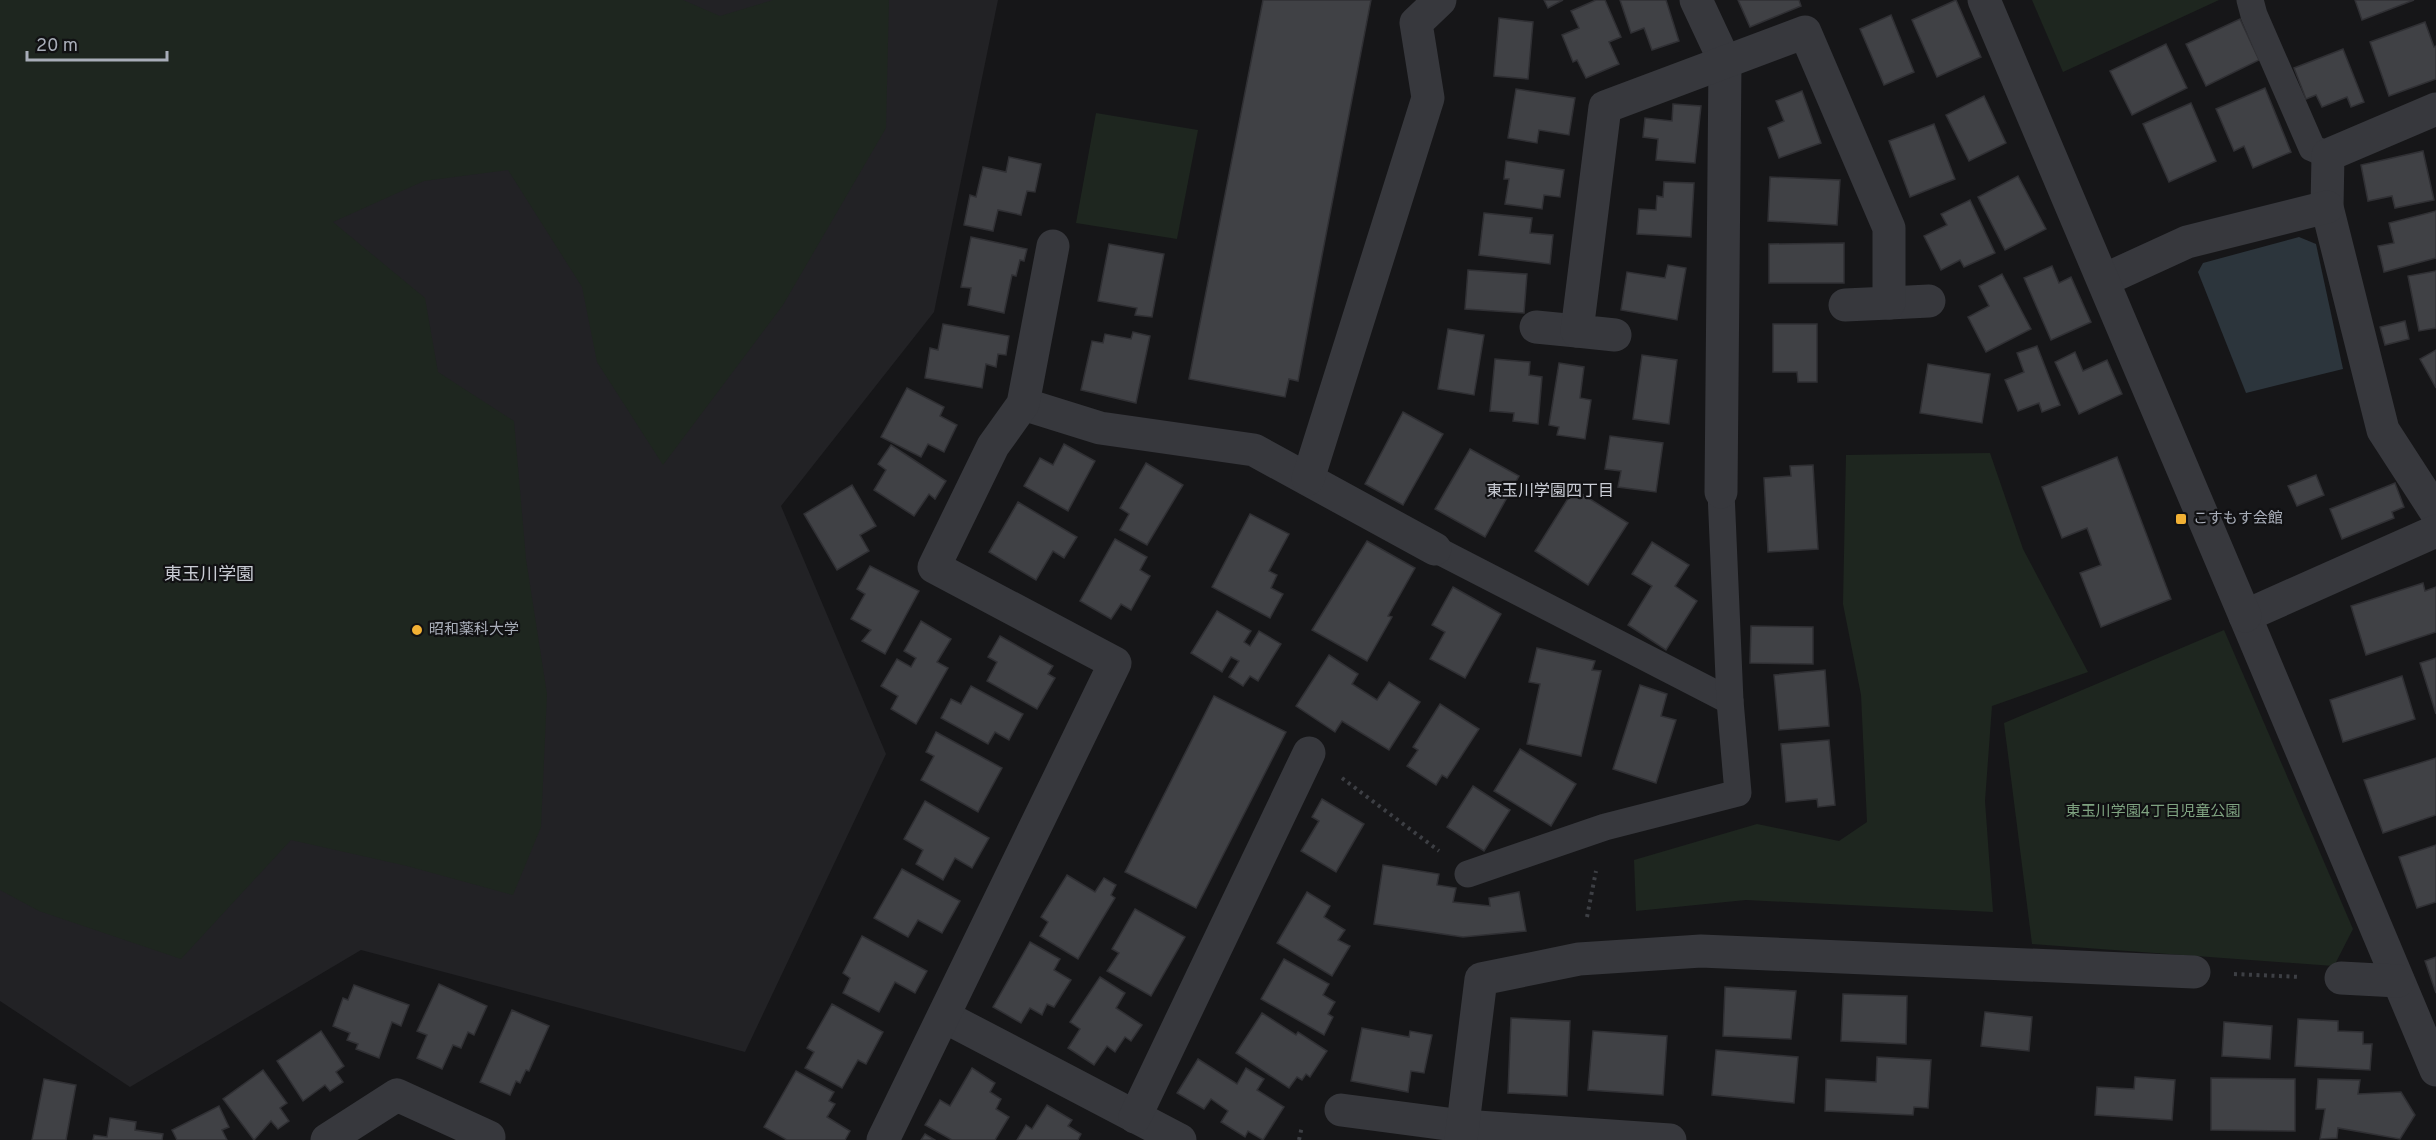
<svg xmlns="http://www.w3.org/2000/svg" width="2436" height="1140" font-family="Overpass,'Noto Sans JP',sans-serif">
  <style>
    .built { fill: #222225 }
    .green { fill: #1e261f }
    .water { fill: #2c353c }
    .building { fill: #404145; stroke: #303034; stroke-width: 1.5 }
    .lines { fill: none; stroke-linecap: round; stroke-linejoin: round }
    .path { stroke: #3d3f44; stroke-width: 4; stroke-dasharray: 3 4.5; stroke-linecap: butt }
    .service { stroke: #37383d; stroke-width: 27 }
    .minor { stroke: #37383d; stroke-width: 33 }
    .tertiary { stroke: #37383d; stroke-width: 33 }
    .poi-dot { fill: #f2b134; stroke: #111113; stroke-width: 2 }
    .labels { text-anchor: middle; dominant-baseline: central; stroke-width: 4.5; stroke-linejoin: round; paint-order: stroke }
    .poi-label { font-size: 15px; fill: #a8adb8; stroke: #111113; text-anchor: start }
    .park-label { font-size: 15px; fill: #7fa381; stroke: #111113 }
    .neighbourhood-label { font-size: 16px; fill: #c9ccd4; stroke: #111113 }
    .quarter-label { font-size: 18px; fill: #c9ccd4; stroke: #111113 }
  </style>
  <rect width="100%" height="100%" fill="#161618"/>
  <!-- built -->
  <path class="built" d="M0,0H998L934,312L781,506L886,754L745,1052L361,950L130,1087L0,1001Z"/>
  <!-- green -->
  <g class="green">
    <path d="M0,0H683L720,16L773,0H889L886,128L783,305L663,465L597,362L582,287L508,170L424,181L333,222L425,298L438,372L514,421L526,559L547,694L541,827L513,895L407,866L291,840L181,959L39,911L0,890Z"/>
    <path d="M2032,0H2219L2063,72Z"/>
    <path d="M1096,113L1198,130L1177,239L1076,223Z"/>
    <path d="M1990,453L2023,549L2088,672L1992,706L1985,801L1993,912L1746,900L1636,911L1634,860L1757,824L1839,841L1867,822L1861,695L1843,604L1846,455Z"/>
    <path d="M2224,630L2353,929L2334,966L2032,944L2004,723Z"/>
  </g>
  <!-- water -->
  <path class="water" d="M2299,237L2316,244L2343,369L2246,393L2198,272L2203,263Z"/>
  <!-- building -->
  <g class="building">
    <path d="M1263,0H1371L1298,381L1289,379L1285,397L1189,379Z"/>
    <path d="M1544,0H1563L1548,8Z"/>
    <path d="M1596,0H1605L1621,37L1609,42L1619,64L1586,78L1577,60L1573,62L1562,35L1579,28L1571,11Z"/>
    <path d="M1620,0H1666L1679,41L1652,50L1644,28L1631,33Z"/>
    <path d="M1738,0H1799L1801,6L1750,27Z"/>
    <path d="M1956,0L1981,57L1937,77L1912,20Z"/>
    <path d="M2355,0H2414L2362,20Z"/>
    <path d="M1891,15L1914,72L1884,85L1860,29Z"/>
    <path d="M1499,18L1533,22L1528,79L1494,76Z"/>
    <path d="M2240,19L2259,60L2206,86L2186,44Z"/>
    <path d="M2425,22L2434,47L2436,46V79L2389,96L2370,42Z"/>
    <path d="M2166,44L2187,88L2132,115L2110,71Z"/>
    <path d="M2343,49L2364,102L2351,107L2347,97L2322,107L2316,95L2306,99L2294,68Z"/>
    <path d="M2265,88L2291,152L2253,168L2244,146L2234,151L2216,109Z"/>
    <path d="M1516,89L1575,98L1569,135L1539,130L1537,143L1508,138Z"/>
    <path d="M1802,91L1821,143L1779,158L1768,128L1784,121L1776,101Z"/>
    <path d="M1984,96L2006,143L1969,161L1946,115Z"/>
    <path d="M2191,103L2216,161L2169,182L2143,124Z"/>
    <path d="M1673,104L1701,106L1695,163L1656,160L1658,139L1643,137L1645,118L1672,121Z"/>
    <path d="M1934,124L1955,179L1910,197L1889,141Z"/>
    <path d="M2423,151L2434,200L2395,208L2392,196L2368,201L2361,165Z"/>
    <path d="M1009,157L1041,164L1035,192L1027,191L1021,215L998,210L993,231L964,225L970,195L976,197L983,167L1006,172Z"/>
    <path d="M1506,161L1564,170L1560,197L1544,195L1542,209L1505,204L1509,179H1504Z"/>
    <path d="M2018,176L2046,229L2005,250L1978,197Z"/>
    <path d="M1770,177L1840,180L1837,225L1768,221Z"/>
    <path d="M1664,182L1694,183L1691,237L1637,234L1639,209L1656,210L1657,196L1663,197Z"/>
    <path d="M1970,200L1995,253L1964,267L1960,260L1941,270L1924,236L1947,225L1941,214Z"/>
    <path d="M2436,211V258L2384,272L2378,246L2394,243L2389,223Z"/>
    <path d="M1484,213L1532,218L1530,233L1553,235L1550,264L1479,255Z"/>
    <path d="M971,237L1027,249L1024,261L1020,260L1016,276L1012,275L1004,313L968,305L971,288L961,287Z"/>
    <path d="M1844,243V283H1769V244Z"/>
    <path d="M1109,244L1164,254L1152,317L1135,315L1137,308L1098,301Z"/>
    <path d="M1668,265L1686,268L1677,320L1621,310L1627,272L1665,278Z"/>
    <path d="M2052,266L2059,283L2071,277L2091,322L2051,340L2024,278Z"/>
    <path d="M1468,270L1527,274L1524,313L1465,309Z"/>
    <path d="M2436,271V328L2419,331L2408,276Z"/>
    <path d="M2002,274L2031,329L1986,352L1968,317L1989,306L1979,286Z"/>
    <path d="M2405,321L2409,339L2385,345L2380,327Z"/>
    <path d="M943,324L1009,336L1006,355L998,354L996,367L986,364L982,388L925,378L930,348L938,350Z"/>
    <path d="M1773,324H1817V382H1798L1797,372H1773Z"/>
    <path d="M1448,329L1484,335L1474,395L1438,389Z"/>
    <path d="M1133,332L1150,336L1136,403L1081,390L1092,341L1103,343L1105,334L1131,339Z"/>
    <path d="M2037,346L2060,405L2042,412L2039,403L2018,411L2005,380L2024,372L2017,353Z"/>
    <path d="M2436,350V388L2420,359Z"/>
    <path d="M2075,352L2083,371L2107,360L2122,394L2079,414L2055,362Z"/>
    <path d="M1642,355L1677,360L1669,424L1633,419Z"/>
    <path d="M1495,359L1530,362L1529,375L1542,377L1538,424L1513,421L1514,413L1490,411Z"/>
    <path d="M1559,363L1584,367L1580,398L1591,400L1585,439L1557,435L1559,427L1549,425Z"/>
    <path d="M1928,364L1990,374L1982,423L1920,413Z"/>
    <path d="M907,388L944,407L940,416L957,425L944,452L928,444L921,457L881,437Z"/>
    <path d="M1403,412L1443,434L1403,505L1365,484Z"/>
    <path d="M1610,436L1663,443L1656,492L1618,487L1621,471L1605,469Z"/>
    <path d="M1064,444L1095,461L1068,511L1024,486L1040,458L1053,465Z"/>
    <path d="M891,445L946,481L935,499L929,494L914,516L874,490L886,470L878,464Z"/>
    <path d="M1470,449L1519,476L1485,537L1435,509Z"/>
    <path d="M2117,457L2171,599L2101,627L2080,573L2101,565L2087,528L2062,538L2042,487Z"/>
    <path d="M1146,463L1183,485L1147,545L1120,530L1129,514L1120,508Z"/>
    <path d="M1813,465L1818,549L1768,552L1764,478L1791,476L1790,466Z"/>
    <path d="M2316,475L2324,495L2297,506L2288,486Z"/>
    <path d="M2395,483L2404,507L2392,512L2394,518L2342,539L2330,509Z"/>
    <path d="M852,485L876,526L860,535L869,551L837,570L804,514Z"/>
    <path d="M1574,489L1628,523L1588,585L1535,551Z"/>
    <path d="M1018,502L1077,537L1064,558L1053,551L1036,580L989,552Z"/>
    <path d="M1250,514L1289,534L1269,571L1277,575L1271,588L1283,594L1270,618L1212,587Z"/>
    <path d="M1115,539L1147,557L1140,570L1150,576L1131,610L1121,604L1111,619L1080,601Z"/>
    <path d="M1367,541L1415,568L1388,616L1392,617L1367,661L1312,630Z"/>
    <path d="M1652,542L1689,565L1675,586L1697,601L1666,650L1628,625L1652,586L1632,574Z"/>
    <path d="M870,566L919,591L885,654L862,641L871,630L851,619L865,594L857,589Z"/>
    <path d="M2423,583L2425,591L2436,587V632L2366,655L2351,606Z"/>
    <path d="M1453,587L1501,614L1465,678L1430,659L1445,632L1432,625Z"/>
    <path d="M1217,611L1251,631L1244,642L1250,646L1259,631L1281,644L1258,681L1250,676L1243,686L1229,677L1239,661L1231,657L1222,672L1191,653Z"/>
    <path d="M921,621L951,639L937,662L948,668L916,724L891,709L898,696L881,686L897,659L911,667L916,658L904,651Z"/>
    <path d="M1751,626L1813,627V664L1750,663Z"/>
    <path d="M1000,636L1053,666L1048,674L1055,678L1037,709L987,681L997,662L988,657Z"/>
    <path d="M1537,648L1595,661L1592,670L1601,671L1581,756L1527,744L1540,684L1529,682Z"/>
    <path d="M1329,655L1358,674L1352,684L1377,700L1389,682L1420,702L1389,750L1342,721L1335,732L1296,706Z"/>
    <path d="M2436,658V714L2420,663Z"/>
    <path d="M1825,670L1829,726L1779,730L1774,675Z"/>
    <path d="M2402,676L2415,719L2343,742L2330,700Z"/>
    <path d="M1640,685L1667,694L1661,716L1676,720L1656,783L1613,769Z"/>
    <path d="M971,686L1023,714L1009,740L995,732L988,744L941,718L951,699L961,704Z"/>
    <path d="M1214,696L1286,732L1196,908L1125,872Z"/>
    <path d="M1440,704L1479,729L1447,778L1442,775L1436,785L1407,766L1418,750L1413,747Z"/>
    <path d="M936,732L1002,768L978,812L921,780L934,756L926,752Z"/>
    <path d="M1829,740L1835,805L1818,807L1817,799L1786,802L1781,744Z"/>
    <path d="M1520,749L1576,784L1551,826L1494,791Z"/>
    <path d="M2436,758V815L2383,833L2364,780Z"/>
    <path d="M1473,786L1510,810L1484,851L1447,827Z"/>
    <path d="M1322,799L1364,824L1336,872L1301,851L1319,821L1312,817Z"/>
    <path d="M925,801L989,838L972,868L955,858L943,880L916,864L923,850L904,839Z"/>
    <path d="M2436,845V902L2417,908L2399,857Z"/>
    <path d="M1383,865L1439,874L1437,885L1456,888L1453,902L1490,906L1489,898L1519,892L1526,931L1463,937L1374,924Z"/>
    <path d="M902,869L960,901L942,933L918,920L908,937L874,918Z"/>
    <path d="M1067,875L1095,892L1104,878L1116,885L1111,895L1115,898L1078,959L1040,936L1048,922L1041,917Z"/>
    <path d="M1307,892L1330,906L1324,917L1345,930L1338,940L1350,946L1332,976L1277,943Z"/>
    <path d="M1135,909L1185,937L1151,996L1107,971L1119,953L1112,949Z"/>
    <path d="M862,936L927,971L915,993L895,982L879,1012L843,993L850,978L843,973Z"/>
    <path d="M1030,942L1060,959L1054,970L1071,980L1054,1007L1047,1004L1042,1015L1030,1008L1021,1023L993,1007Z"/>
    <path d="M2436,957V993L2425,961Z"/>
    <path d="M1284,959L1329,984L1323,995L1335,1002L1328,1014L1333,1017L1324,1035L1261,999Z"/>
    <path d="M1100,977L1125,993L1116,1008L1142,1025L1131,1041L1125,1037L1115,1052L1107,1046L1094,1065L1068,1048L1080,1029L1070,1022Z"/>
    <path d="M439,984L487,1006L474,1035L468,1032L461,1048L453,1045L442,1069L417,1058L427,1035L417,1031Z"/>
    <path d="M354,985L409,1005L401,1026L392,1022L379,1058L356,1049L358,1044L347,1040L350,1033L333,1026L343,998L348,1000Z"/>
    <path d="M1725,987L1796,991L1791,1039L1723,1036Z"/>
    <path d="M1843,994L1907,996L1906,1044L1841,1041Z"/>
    <path d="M832,1004L883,1032L866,1064L858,1060L842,1088L805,1068L814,1052L807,1048Z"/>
    <path d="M512,1010L549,1026L529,1071L526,1070L520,1083L516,1081L510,1095L480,1082Z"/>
    <path d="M1985,1012L2032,1017L2029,1051L1981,1046Z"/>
    <path d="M1262,1013L1296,1035L1298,1032L1327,1051L1310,1077L1306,1074L1302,1080L1297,1077L1289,1088L1236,1053Z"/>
    <path d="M1511,1018L1570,1021L1567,1096L1508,1093Z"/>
    <path d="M2298,1019L2338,1021V1031L2363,1032V1044H2372L2370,1070L2295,1066Z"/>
    <path d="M2224,1022L2272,1026L2270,1059L2222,1056Z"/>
    <path d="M1362,1028L1409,1037L1410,1031L1432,1035L1424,1073L1411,1071L1408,1092L1351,1081Z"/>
    <path d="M321,1031L344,1066L336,1072L343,1082L330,1091L325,1085L303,1101L277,1061Z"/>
    <path d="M1593,1031L1667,1036L1663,1095L1588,1090Z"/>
    <path d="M1716,1050L1798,1057L1794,1103L1712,1095Z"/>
    <path d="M1877,1057L1931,1060L1928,1108L1914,1107L1913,1115L1825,1111L1826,1079L1876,1082Z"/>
    <path d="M1198,1059L1237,1084L1246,1068L1264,1079L1257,1090L1284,1107L1263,1140L1248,1131L1245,1137L1221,1122L1228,1111L1211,1099L1204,1109L1177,1093Z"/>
    <path d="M972,1068L995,1083L990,1092L1001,1099L996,1109L1009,1117L995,1140H952L925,1125L940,1100L950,1106Z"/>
    <path d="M263,1070L287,1103L280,1108L289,1121L278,1129L271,1121L254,1140L223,1099Z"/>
    <path d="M796,1071L834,1092L829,1101L835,1104L827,1117L850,1131L845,1140H787L764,1127Z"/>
    <path d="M2135,1077L2175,1080L2172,1120L2095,1115L2097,1087L2134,1089Z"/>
    <path d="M2211,1078L2295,1079V1131L2211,1130Z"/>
    <path d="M44,1079L76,1085L66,1140H32Z"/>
    <path d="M2318,1079L2360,1080L2358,1094L2401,1092L2415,1115L2400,1139L2338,1128L2337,1138L2320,1139L2325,1109H2316Z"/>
    <path d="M1047,1105L1072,1120L1068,1126L1081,1134L1078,1140H1017L1026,1125L1032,1129Z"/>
    <path d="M219,1106L229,1127L222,1130L227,1140H177L172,1130Z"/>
    <path d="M110,1118L136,1122L135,1130L163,1134L162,1140H93L94,1135L107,1137Z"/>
    <path d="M925,1134L935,1140H921Z"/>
  </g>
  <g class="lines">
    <!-- path -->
    <g class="path">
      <path d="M1342,778L1439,851"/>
      <path d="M1587,917L1596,871"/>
      <path d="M2234,974L2301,977"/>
      <path d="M1299,1140L1302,1126"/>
    </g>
    <!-- service -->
    <g class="service">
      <path d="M2250,0L2254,15L2312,148L2328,155"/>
      <path d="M1435,549L1730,701"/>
      <path d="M1468,874L1605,827L1738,793L1730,701L1721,492"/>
    </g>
    <!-- minor -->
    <g class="minor">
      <path d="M1696,0L1725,62L1721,492"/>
      <path d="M2436,109L2328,155L2327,207L2383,430L2436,512"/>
      <path d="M2104,280L2187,242L2327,207"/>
      <path d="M1889,303L1929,301"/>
      <path d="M1536,327L1577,331"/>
      <path d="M1615,335L1577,331L1605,107L1805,32L1889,228V303L1845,305"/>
      <path d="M1023,404L1100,428L1254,450L1435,549"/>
      <path d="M1308,479L1428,98L1416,23L1440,0"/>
      <path d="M2436,531L2245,616L2436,1070"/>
      <path d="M2341,978L2398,981"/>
      <path d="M945,1017L1180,1140"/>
      <path d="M1341,1110L1463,1126L1670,1140"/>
      <path d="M1135,1117L1309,753"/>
      <path d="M327,1140L397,1095L489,1137L488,1140"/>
      <path d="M883,1140L1115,663L934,567L993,446L1023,404L1053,246"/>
      <path d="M1461,1140L1481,979L1579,959L1701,951L2194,972"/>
    </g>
    <!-- tertiary -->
    <path class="tertiary" d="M1984,0L2245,616"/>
  </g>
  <!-- markers -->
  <g class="poi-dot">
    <rect x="2175" y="513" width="12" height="12" rx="3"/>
    <circle cx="417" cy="630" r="6"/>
  </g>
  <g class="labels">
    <!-- poi labels -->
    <g class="poi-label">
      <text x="2193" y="519">こすもす会館</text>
      <text x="429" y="630">昭和薬科大学</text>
    </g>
    <!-- park labels -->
    <g class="park-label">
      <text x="2153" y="812">東玉川学園4丁目児童公園</text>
    </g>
    <!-- neighbourhood labels -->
    <g class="neighbourhood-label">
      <text x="1550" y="492">東玉川学園四丁目</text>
    </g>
    <!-- quarter labels -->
    <g class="quarter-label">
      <text x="209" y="575">東玉川学園</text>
    </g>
  </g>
  <!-- scale -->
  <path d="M27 51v9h140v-9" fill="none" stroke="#a8adb8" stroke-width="3"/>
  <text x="36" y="51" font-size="18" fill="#a8adb8" stroke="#111113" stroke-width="4.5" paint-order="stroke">20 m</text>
</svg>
